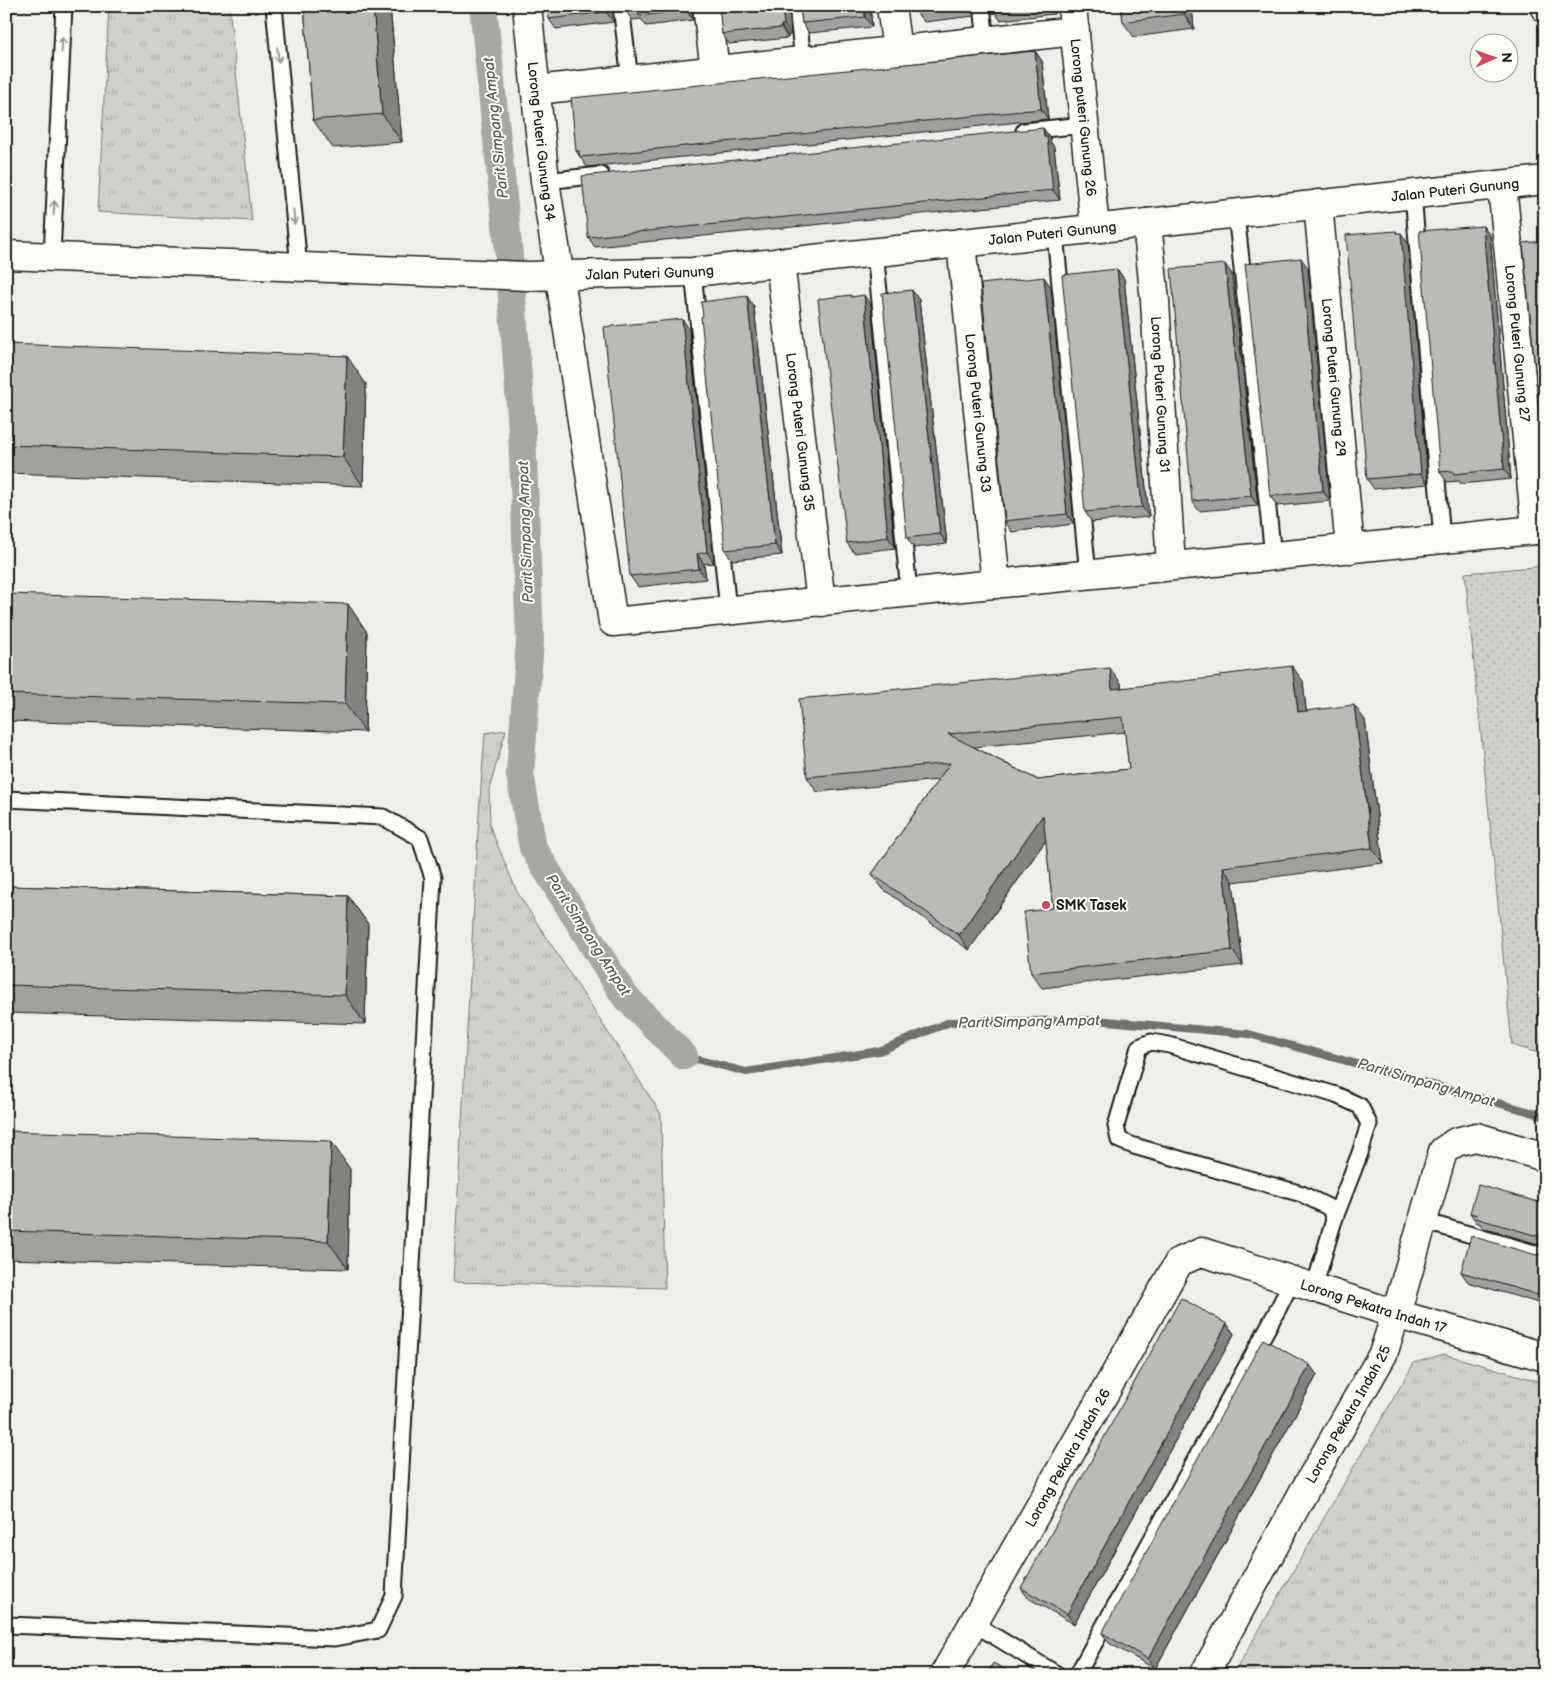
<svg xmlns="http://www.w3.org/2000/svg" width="1551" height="1681" font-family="'Balsamiq Sans',sans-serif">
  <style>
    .grass { fill: url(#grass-dots); stroke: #767674 }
    .park { fill: url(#park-tufts); stroke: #767674 }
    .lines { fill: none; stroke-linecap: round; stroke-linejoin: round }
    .stream { stroke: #706f6d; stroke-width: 8 }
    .canal { stroke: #a8a7a3; stroke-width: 28 }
    .service-casing { stroke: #1c1c1c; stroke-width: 19 }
    .minor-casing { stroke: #1c1c1c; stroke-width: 31 }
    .service { stroke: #fdfcf7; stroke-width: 15 }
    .minor { stroke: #fdfcf7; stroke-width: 28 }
    .wall { fill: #a1a09d; stroke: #1c1c1c; fill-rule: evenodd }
    .shaded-wall { fill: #83827f; stroke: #1c1c1c }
    .building { fill: #bbbab6; stroke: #1c1c1c; fill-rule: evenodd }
    .oneway { stroke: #989794 }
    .poi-dot { fill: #d1495b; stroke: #fdfcf7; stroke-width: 2 }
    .labels { text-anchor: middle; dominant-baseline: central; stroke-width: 4; stroke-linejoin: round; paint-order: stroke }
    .street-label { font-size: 14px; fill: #1c1c1c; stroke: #fdfcf7 }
    .poi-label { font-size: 14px; font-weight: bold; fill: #1c1c1c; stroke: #fdfcf7; text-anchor: start }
    .water-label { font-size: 15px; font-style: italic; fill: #5b5b59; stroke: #fdfcf7 }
  </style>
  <defs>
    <pattern id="grass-dots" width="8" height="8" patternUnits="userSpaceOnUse" patternTransform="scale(1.25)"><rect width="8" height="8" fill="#d0cfcc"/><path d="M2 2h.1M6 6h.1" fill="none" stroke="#b2b1af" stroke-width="1.8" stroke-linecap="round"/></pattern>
    <pattern id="park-tufts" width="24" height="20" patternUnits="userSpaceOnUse" patternTransform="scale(1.25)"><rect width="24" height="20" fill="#d0cfcc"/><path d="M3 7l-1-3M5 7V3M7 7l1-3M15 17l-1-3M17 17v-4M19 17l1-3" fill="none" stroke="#b2b1af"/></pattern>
  </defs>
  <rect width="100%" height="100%" fill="#f0eeea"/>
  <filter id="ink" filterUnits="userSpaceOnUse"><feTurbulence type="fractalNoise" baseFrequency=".02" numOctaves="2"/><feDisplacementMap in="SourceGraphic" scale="10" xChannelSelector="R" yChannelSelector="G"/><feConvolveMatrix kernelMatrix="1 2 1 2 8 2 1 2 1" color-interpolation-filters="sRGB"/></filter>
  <g filter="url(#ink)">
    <!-- grass -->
    <path class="grass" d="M1545,566V1055L1512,1045L1465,573Z"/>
    <!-- park -->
    <g class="park">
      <path d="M109,6H229L252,221L98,212Z"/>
      <path d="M506,730L489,790L490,827L517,892L661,1114L665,1288L453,1282L479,814L485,733Z"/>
      <path d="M1444,1354L1545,1383V1675H1233L1414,1363Z"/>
    </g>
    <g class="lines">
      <!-- stream -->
      <path class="stream" d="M684,1056L746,1072L879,1051L950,1022L1096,1020L1249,1034L1545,1116"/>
      <!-- canal -->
      <path class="canal" d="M483,6L508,244L522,431L530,641L520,774L533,848L624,995L684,1056"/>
      <!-- service casing -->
      <g class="service-casing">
        <g id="service">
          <path d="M274,6L299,267"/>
          <path d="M621,6L630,80"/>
          <path d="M797,6L803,61"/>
          <path d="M982,6L986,41"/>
          <path d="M1024,131L1084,125"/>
          <path d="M545,181L601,175"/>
          <path d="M1413,194L1442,539"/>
          <path d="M1236,213L1273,556"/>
          <path d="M1055,233L1088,575"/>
          <path d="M875,252L909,592"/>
          <path d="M52,256L64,6"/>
          <path d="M693,272L728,610"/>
          <path d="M6,799L383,817L420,838L433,878L394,1596L378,1630L335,1638L6,1625"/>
          <path d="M1151,1042L1169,1045L1336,1095L1360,1106L1369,1124L1360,1153L1334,1220L1330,1208L1302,1194L1134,1146L1119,1140L1116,1126L1139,1047Z"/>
          <path d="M1423,1221L1545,1256"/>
          <path d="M1314,1288L1334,1220"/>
          <path d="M973,1623L1058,1675"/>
          <path d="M1077,1675L1278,1309L1292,1281"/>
        </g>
      </g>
      <!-- minor casing -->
      <g class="minor-casing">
        <g id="minor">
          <path id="s1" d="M527,6L545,181L613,622L1545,529"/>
          <path d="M707,6L715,70"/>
          <path d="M891,6L897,50"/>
          <path id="s2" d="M1072,6L1095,228"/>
          <path d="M1545,6V8"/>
          <path d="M536,90L1075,31"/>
          <path id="s3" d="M1502,185L1536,530"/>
          <path id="s4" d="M1318,204L1350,549"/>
          <path id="s5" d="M1147,223L1155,301L1171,566"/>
          <path id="s6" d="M961,243L996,584"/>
          <path id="s7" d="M6,255L527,276L693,272L1545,180"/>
          <path id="s8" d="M780,262L821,602"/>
          <path id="s9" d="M944,1675L1179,1262L1202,1252L1396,1314L1545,1357"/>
          <path id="s10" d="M1204,1675L1303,1493L1383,1354L1396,1314L1443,1151L1456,1142L1476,1137L1545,1157"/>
        </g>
      </g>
      <!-- service -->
      <use href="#service" class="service"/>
      <!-- minor -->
      <use href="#minor" class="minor"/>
    </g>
    <!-- wall -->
    <g class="wall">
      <path d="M304,6H390L402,142L333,148L313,120Z"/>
      <path d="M612,6L614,22L556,29L549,19Z"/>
      <path d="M624,6H692L693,20L646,26L641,19L632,20L625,10Z"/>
      <path d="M717,6H789L791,35H788V38L729,44L722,34L720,10Z"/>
      <path d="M800,6H870L872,27L809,33L802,23Z"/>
      <path d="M916,6H973L974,16L924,22L916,12Z"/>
      <path d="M987,6H1053L1054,14L1000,20L996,13L992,14Z"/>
      <path d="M1192,6L1194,29L1134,37L1123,22Z"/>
      <path d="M1035,51L1042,61L1048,119L587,167L576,151Z"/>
      <path d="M1043,128L1050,138V141L1054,147L1060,200L595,247L588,237Z"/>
      <path d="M1483,226L1490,236L1511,479L1461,484L1459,481L1447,482L1440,472Z"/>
      <path d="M1397,233L1408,243L1428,484L1374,489L1367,479Z"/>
      <path d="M1308,268L1330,501L1277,506L1270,496Z"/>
      <path d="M1117,269L1124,279L1149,517L1092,522L1085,512Z"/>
      <path d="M1232,274L1258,506L1199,511L1192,501Z"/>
      <path d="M1051,287L1074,524L1012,532L1005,521Z"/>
      <path d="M852,297L871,305L895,548L854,553L847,543Z"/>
      <path d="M919,300L947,544L914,548L907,538Z"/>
      <path d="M754,307L782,555L732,560L725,550Z"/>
      <path d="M682,319L689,329L714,563L704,564L706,579L638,587L630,576Z"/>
      <path d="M6,344L366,384L363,486L6,473Z"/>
      <path d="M6,594L367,632L365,732L6,721Z"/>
      <path d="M1303,681L1306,711L1365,720L1383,863L1233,882L1243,965L1042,988L1031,973L1053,908L1046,840L969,950L883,889L872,874L938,780L817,792L807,777L1121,683V688ZM1125,732L1129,769L1038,780L974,747Z"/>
      <path d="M6,886L348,896L368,924L365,1024L6,1013Z"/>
      <path d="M6,1131L350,1169L348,1269L6,1259Z"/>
      <path d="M1545,1204V1246L1483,1228L1479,1223H1477L1470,1213Z"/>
      <path d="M1545,1252V1305L1468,1282L1461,1272L1536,1255L1544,1253Z"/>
      <path d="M1227,1324L1234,1334L1074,1624L1028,1598L1021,1588Z"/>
      <path d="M1317,1375L1155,1669L1109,1643L1102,1633Z"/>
    </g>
    <!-- shaded-wall -->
    <g class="shaded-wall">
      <path d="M6,6H12L6,131Z"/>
      <path d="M373,6H390L402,142L382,114Z"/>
      <path d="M606,6H612L614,22L606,12Z"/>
      <path d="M685,6H692L693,20L686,10Z"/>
      <path d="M782,6H789L791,35L784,25Z"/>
      <path d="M864,6H870L872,27L865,17Z"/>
      <path d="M967,6H973L974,16Z"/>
      <path d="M1049,6H1053L1054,14Z"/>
      <path d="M1183,6H1192L1194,29L1184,14Z"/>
      <path d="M781,25L788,35V38L781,28Z"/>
      <path d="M1035,51L1042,61L1048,119L1041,109Z"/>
      <path d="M1043,128L1050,138V141L1054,147L1060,200L1053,190Z"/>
      <path d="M1483,226L1490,236L1511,479L1504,469Z"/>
      <path d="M1396,231L1401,239V233L1408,243L1428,484L1421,474Z"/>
      <path d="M1301,258L1308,268L1330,501L1323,491Z"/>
      <path d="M1225,264L1232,274L1258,506L1251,496Z"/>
      <path d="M1117,269L1124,279L1149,517L1142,507Z"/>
      <path d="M1044,277L1051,287L1074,524L1067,514Z"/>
      <path d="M912,290L919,300L947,544L940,534Z"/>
      <path d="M864,295L871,305L895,548L888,537Z"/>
      <path d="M747,296L754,307L782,555L775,545Z"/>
      <path d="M682,319L689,329L714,563L707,552Z"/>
      <path d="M347,356L366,384L363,486L343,457Z"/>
      <path d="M697,554L704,564L706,579L699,569Z"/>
      <path d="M348,604L367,632L365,732L345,704Z"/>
      <path d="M1292,666L1303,681L1308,727L1298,712Z"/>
      <path d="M1110,668L1121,683L1123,704L1112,689Z"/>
      <path d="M1354,705L1365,720L1383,863L1372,848Z"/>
      <path d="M1043,815L1053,830L969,950L959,935Z"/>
      <path d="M1223,867L1233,882L1243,965L1232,950Z"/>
      <path d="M348,896L368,924L365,1024L345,995Z"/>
      <path d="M331,1141L350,1169L348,1269L328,1241Z"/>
      <path d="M1227,1324L1234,1334L1074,1624L1067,1614Z"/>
      <path d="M1310,1365L1317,1375L1155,1669L1148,1659Z"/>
    </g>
    <!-- building -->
    <g class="building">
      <path d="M304,6H373L382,114L313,120Z"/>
      <path d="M548,6H606V12L549,19Z"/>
      <path d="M624,6H685L686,10L639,16L638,9L625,10Z"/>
      <path d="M717,6H782L784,25H781V28L722,34L719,6Z"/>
      <path d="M800,6H864L865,17L802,23Z"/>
      <path d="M916,6H962L916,12Z"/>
      <path d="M993,6H1026L993,10Z"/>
      <path d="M1121,6H1183L1184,14L1123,22Z"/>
      <path d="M1035,51L1041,109L580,157L579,151H576L571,98Z"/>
      <path d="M1043,128L1044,137H1047L1053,190L588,237L582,176Z"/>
      <path d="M1483,226L1504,469L1454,474L1453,471L1440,472L1419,231Z"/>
      <path d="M1396,231V233H1401L1421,474L1367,479L1346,235Z"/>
      <path d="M1545,241V472L1523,243Z"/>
      <path d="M1301,258L1323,491L1270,496L1245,264Z"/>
      <path d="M1225,264L1251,496L1192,501L1171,269Z"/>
      <path d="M1117,269L1142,507L1085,512L1062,275Z"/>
      <path d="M1044,277L1067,514L1005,521L981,284Z"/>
      <path d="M912,290L940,534L907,538L882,293Z"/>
      <path d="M851,295V297L864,295L888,537L847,543L818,299Z"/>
      <path d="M747,296L775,545L725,550L701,317L703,316L701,302Z"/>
      <path d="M682,319L707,552L697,554L699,569L630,576L604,327Z"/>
      <path d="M6,344L347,356L343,457L6,445Z"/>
      <path d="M6,594L348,604L345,704L6,694Z"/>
      <path d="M1292,666L1298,712L1354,705L1372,848L1223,867L1232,950L1031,973L1024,912L1053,908L1043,815L959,935L872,874L950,763L807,777L799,699L1110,668L1112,689L1220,677V675ZM1123,717L1129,769L1038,780L948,734Z"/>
      <path d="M6,886L348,896L345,995L6,985Z"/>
      <path d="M6,1131L331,1141L328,1241L6,1231Z"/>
      <path d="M1478,1185L1545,1204V1240L1541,1237L1476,1218L1477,1215L1470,1213Z"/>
      <path d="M1471,1236L1536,1255L1544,1253L1545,1252V1297L1461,1272Z"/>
      <path d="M1181,1298L1227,1324L1067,1614L1021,1588Z"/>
      <path d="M1263,1339L1310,1365L1148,1659L1102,1633Z"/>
      <path d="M993,1663L1016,1675H987Z"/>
      <path d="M1087,1670L1096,1675H1085Z"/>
    </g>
    <!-- one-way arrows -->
    <defs><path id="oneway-shaft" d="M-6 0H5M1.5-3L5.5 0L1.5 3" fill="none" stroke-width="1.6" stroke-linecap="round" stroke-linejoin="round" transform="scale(1.25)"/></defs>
    <g class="oneway">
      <use href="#oneway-shaft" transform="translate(62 45) rotate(-87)"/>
      <use href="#oneway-shaft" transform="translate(278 55) rotate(84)"/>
      <use href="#oneway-shaft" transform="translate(54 208) rotate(-87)"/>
      <use href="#oneway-shaft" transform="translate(294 217) rotate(84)"/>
    </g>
  </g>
  <!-- markers -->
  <circle class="poi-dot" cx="1046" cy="905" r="5"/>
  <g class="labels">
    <!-- street labels -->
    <g class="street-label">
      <text stroke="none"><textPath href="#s2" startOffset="112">Lorong puteri Gunung 26</textPath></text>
      <text stroke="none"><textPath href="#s1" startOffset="136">Lorong Puteri Gunung 34</textPath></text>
      <text stroke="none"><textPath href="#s7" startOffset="1454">Jalan Puteri Gunung</textPath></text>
      <text stroke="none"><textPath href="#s7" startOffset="1049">Jalan Puteri Gunung</textPath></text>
      <text stroke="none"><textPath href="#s7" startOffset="644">Jalan Puteri Gunung</textPath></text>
      <text stroke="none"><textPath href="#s3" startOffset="159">Lorong Puteri Gunung 27</textPath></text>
      <text stroke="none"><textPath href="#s4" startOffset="174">Lorong Puteri Gunung 29</textPath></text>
      <text stroke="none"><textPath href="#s5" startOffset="172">Lorong Puteri Gunung 31</textPath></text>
      <text stroke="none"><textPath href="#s6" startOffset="171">Lorong Puteri Gunung 33</textPath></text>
      <text stroke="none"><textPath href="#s8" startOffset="171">Lorong Puteri Gunung 35</textPath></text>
      <text stroke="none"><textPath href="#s9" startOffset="680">Lorong Pekatra Indah 17</textPath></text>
      <text stroke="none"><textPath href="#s10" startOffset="298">Lorong Pekatra Indah 25</textPath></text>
      <text stroke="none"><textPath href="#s9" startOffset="250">Lorong Pekatra Indah 26</textPath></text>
    </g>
    <!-- poi labels -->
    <g class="poi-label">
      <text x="1056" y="905">SMK Tasek</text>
    </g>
    <!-- water labels -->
    <g class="water-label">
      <text transform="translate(496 128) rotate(-96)">Parit Simpang Ampat</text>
      <text transform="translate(526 532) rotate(-92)">Parit Simpang Ampat</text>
      <text transform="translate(588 935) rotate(57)">Parit Simpang Ampat</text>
      <text transform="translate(1029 1022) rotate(-1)">Parit Simpang Ampat</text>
      <text transform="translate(1426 1083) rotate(16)">Parit Simpang Ampat</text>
    </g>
  </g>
  <!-- margin -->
  <rect width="1551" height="1681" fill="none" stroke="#fdfcf7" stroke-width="25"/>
  <rect x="12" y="12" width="1526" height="1656" fill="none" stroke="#1c1c1c" stroke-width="2" filter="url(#ink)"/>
  <!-- north arrow -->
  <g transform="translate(1494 58) rotate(88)"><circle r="24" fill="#fdfcf7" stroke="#a3a29f"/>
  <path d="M0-4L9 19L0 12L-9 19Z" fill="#d1495b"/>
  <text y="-8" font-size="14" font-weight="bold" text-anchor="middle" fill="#1c1c1c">N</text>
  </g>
</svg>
